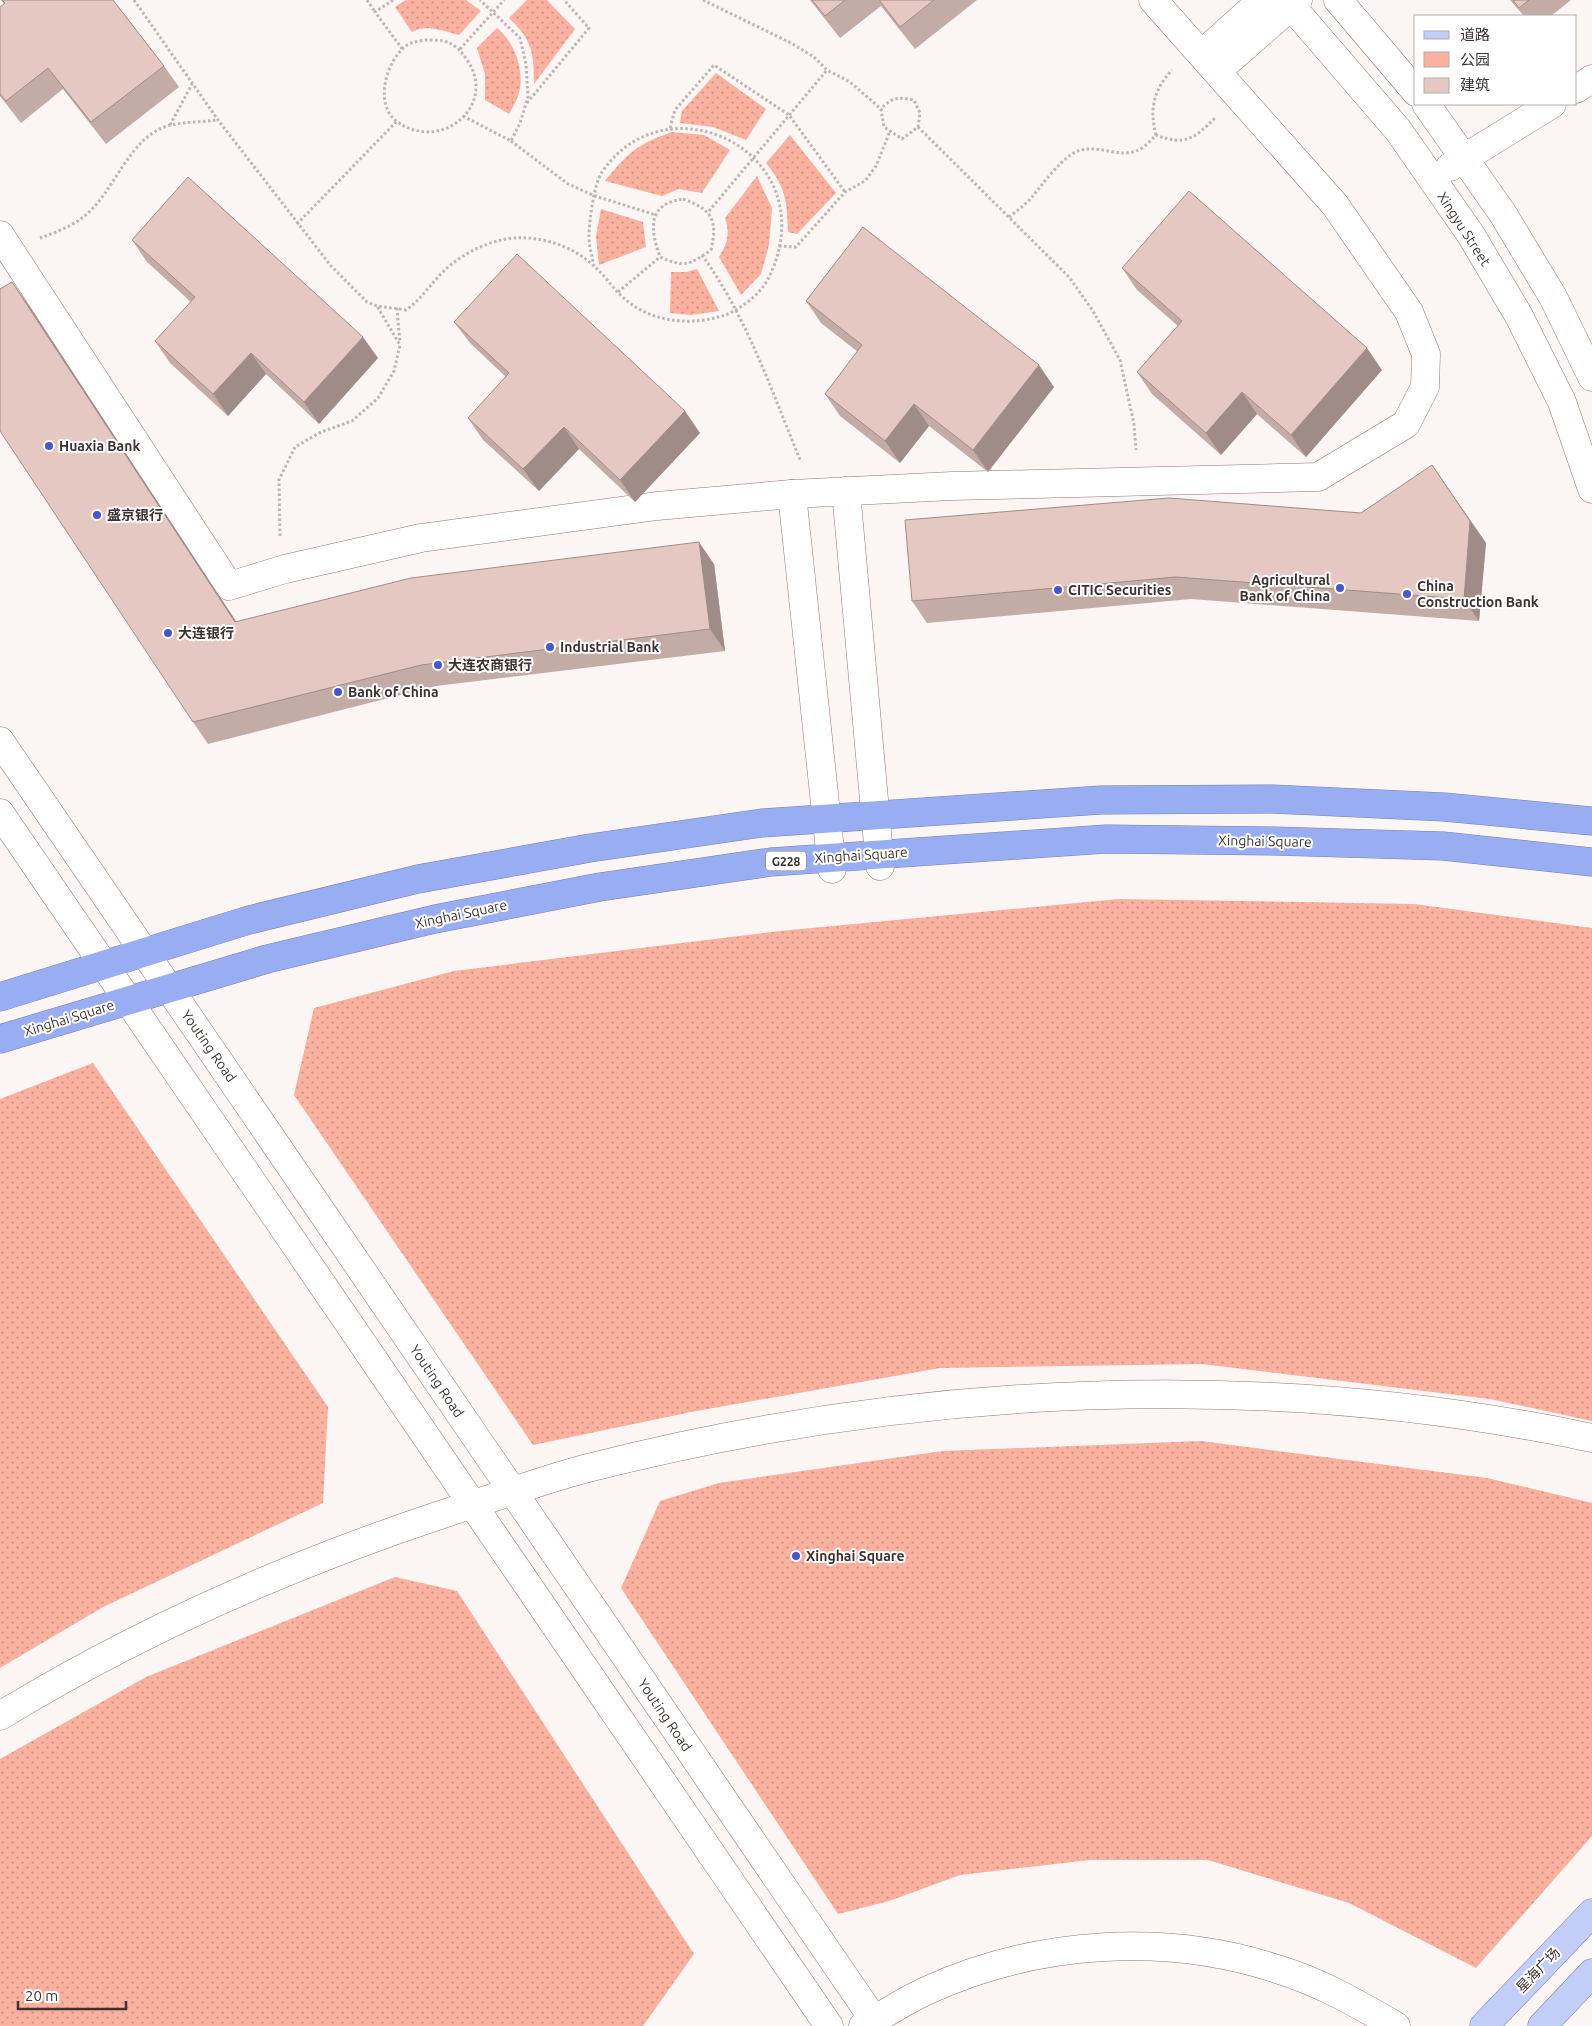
<svg xmlns="http://www.w3.org/2000/svg" width="1592" height="2026" font-family="Ubuntu,'Noto Sans SC',sans-serif">
  <style>
    .green { fill: url(#green-dots) }
    .lines { fill: none; stroke-linecap: round; stroke-linejoin: round }
    .minor-casing { stroke: #907771; stroke-width: 29 }
    .major-casing { stroke: #7982ae; stroke-width: 29 }
    .highway-casing { stroke: #7982ae; stroke-width: 29 }
    .path { stroke: #bdb5b3; stroke-width: 3; stroke-dasharray: 2.5 2.5; stroke-linecap: butt }
    .minor { stroke: #fff; stroke-width: 28 }
    .major { stroke: #c2cef8; stroke-width: 28 }
    .highway { stroke: #99adf3; stroke-width: 28 }
    .wall { fill: #c4aca6 }
    .shaded-wall { fill: #a08c87 }
    .building { fill: #e4c8c1; stroke: #a08c87 }
    .poi-dot { fill: #4458cc; stroke: #fff; stroke-width: 2 }
    .labels { text-anchor: middle; dominant-baseline: central; stroke-width: 4; stroke-linejoin: round; paint-order: stroke }
    .shield { fill: #fff; stroke: #77706d; stroke-width: 1 }
    .shield-label { font-size: 12px; font-weight: bold; fill: #3d322f }
    .street-label { font-size: 14px; fill: #3d322f; stroke: #fff }
    .poi-label { font-size: 14px; font-weight: bold; fill: #3d322f; stroke: #fff; text-anchor: start }
  </style>
  <defs>
    <pattern id="green-dots" width="8" height="8" patternUnits="userSpaceOnUse" patternTransform="scale(1.25)"><rect width="8" height="8" fill="#fbb19f"/><path d="M2 2h.1M6 6h.1" fill="none" stroke="#cc9182" stroke-width="1.8" stroke-linecap="round"/></pattern>
  </defs>
  <rect width="100%" height="100%" fill="#fbf5f4"/>
  <!-- green -->
  <g class="green">
    <path d="M406,0H466L481,11L459,35C443,31 427,24 412,32L395,7Z"/>
    <path d="M527,0H547L575,29L534,84C534,52 532,40 509,18Z"/>
    <path d="M497,28C515,42 526,73 518,96C516,102 512,108 509,114L485,100V74L477,48Z"/>
    <path d="M716,73L766,109L746,140L713,127L680,123L682,111Z"/>
    <path d="M672,132L704,135L730,150L702,193L679,189L662,196L605,181C628,153 637,144 672,132Z"/>
    <path d="M790,135L836,193L797,234L788,232C787,202 786,187 766,163Z"/>
    <path d="M757,176L772,208L769,245L761,274L741,295L719,257C728,243 730,233 725,218Z"/>
    <path d="M601,209L643,222L646,247L599,265L596,236Z"/>
    <path d="M697,269L719,311L691,315L670,313L671,272H687Z"/>
    <path d="M1119,899L1414,904L1592,928V1421L1490,1399L1202,1364L940,1368L691,1412L533,1445L294,1095L314,1008L454,971L780,931Z"/>
    <path d="M93,1063L328,1407L323,1503L103,1607L0,1668V1099Z"/>
    <path d="M1201,1441L1487,1478L1592,1503V1836L1476,1968L1349,1903L1208,1860H1090L960,1875L889,1901L838,1914L621,1588L660,1501L719,1483L943,1451Z"/>
    <path d="M395,1577L457,1591L694,1954L643,2026H0V1759L146,1677Z"/>
  </g>
  <g class="lines">
    <!-- minor casing -->
    <g class="minor-casing">
      <g id="minor">
        <path d="M1286,0L1398,130L1471,235L1519,316L1562,402L1592,489"/>
        <path d="M1338,0L1416,92"/>
        <path d="M1202,54L1262,0"/>
        <path d="M1217,71L1298,0"/>
        <path d="M1576,89L1592,79"/>
        <path d="M1426,104L1503,214L1553,297L1592,377"/>
        <path d="M1450,167L1552,104"/>
        <path d="M0,235L229,586L285,569L421,538L657,506L792,494L952,486L1318,477L1406,424L1425,387L1426,354L1409,312L1335,205L1153,0"/>
        <path d="M846,491L880,866"/>
        <path d="M792,494L832,869"/>
        <path d="M0,741L874,2020"/>
        <path d="M0,813L829,2026"/>
        <path d="M0,1716C144,1628 301,1560 461,1508C503,1495 545,1479 588,1468C913,1385 1262,1368 1592,1438"/>
        <path d="M863,2026C884,2015 904,2001 926,1991C1034,1941 1164,1932 1277,1969C1320,1982 1358,2004 1396,2026"/>
      </g>
    </g>
    <!-- major casing -->
    <g class="major-casing">
      <g id="major">
        <path d="M1484,2026L1592,1913"/>
        <path d="M1542,2026L1592,1973"/>
      </g>
    </g>
    <!-- highway casing -->
    <g class="highway-casing">
      <g id="highway">
        <path d="M0,997L249,920L418,879L590,848L762,823L1101,800L1272,799L1444,807L1592,821"/>
        <path d="M0,1039L267,959L435,919L600,887L771,862L1106,839L1274,841L1443,846L1592,862"/>
      </g>
    </g>
    <!-- path -->
    <g class="path">
      <path d="M134,0L218,120L331,266L367,302L377,306L406,310C420,300 427,289 438,277C455,258 480,244 506,239C536,234 573,245 595,267C606,277 614,290 626,300C653,323 693,326 725,315C743,308 762,293 770,275C826,154 668,75 602,172C594,184 589,221 589,237C589,246 592,256 594,266"/>
      <path d="M367,0L375,12"/>
      <path d="M393,0L375,12L403,50"/>
      <path d="M703,0L791,43L814,57L827,70L850,82L881,109L884,127L902,139L918,127L920,113L914,100C898,97 892,97 881,109"/>
      <path d="M425,40C431,40 438,40 444,41C455,44 461,51 467,60C499,106 439,155 395,120C374,102 387,59 407,45C411,42 420,41 425,40Z"/>
      <path d="M460,49L504,0"/>
      <path d="M527,103L589,28L564,0"/>
      <path d="M463,116L511,141L520,123L528,97L526,64L520,38L480,0"/>
      <path d="M170,125L192,84"/>
      <path d="M918,127L1069,277L1093,311L1120,360L1134,424L1136,450"/>
      <path d="M670,128L675,110L714,65L789,115L845,192"/>
      <path d="M1156,135C1149,109 1154,89 1172,70"/>
      <path d="M511,141L568,184L595,196L656,215"/>
      <path d="M683,199C712,210 718,219 711,250C689,265 685,268 660,257C650,229 647,204 683,199Z"/>
      <path d="M709,211L827,70"/>
      <path d="M1009,217C1017,211 1026,204 1032,197C1042,185 1063,156 1078,151C1099,143 1122,161 1142,148C1147,145 1152,139 1156,135C1185,146 1194,139 1215,118"/>
      <path d="M297,224L397,121"/>
      <path d="M40,238C54,233 70,227 82,218C115,194 128,135 171,125C185,122 202,122 217,120"/>
      <path d="M779,246L796,247L845,192L865,181L876,166L890,131"/>
      <path d="M702,255C747,317 772,392 801,462"/>
      <path d="M618,292L660,257"/>
      <path d="M397,308L400,343"/>
      <path d="M280,536L279,480L295,447L321,432L352,421L378,398L394,371L400,345L377,306"/>
    </g>
    <!-- minor -->
    <use href="#minor" class="minor"/>
    <!-- major -->
    <use href="#major" class="major"/>
    <!-- highway -->
    <use href="#highway" class="highway"/>
  </g>
  <!-- wall -->
  <g class="wall">
    <path d="M1,0H113L164,66L179,87L106,144L63,89L21,123L0,96V7L4,4Z"/>
    <path d="M810,0H977L915,49L881,6L840,38Z"/>
    <path d="M1510,0H1571L1551,16H1524Z"/>
    <path d="M132,240L378,358L319,424L266,374L228,416L170,363L155,341L191,302L147,262Z"/>
    <path d="M1122,268L1382,370L1306,457L1257,414L1221,455L1152,394L1137,372L1178,326L1137,290Z"/>
    <path d="M806,301L1054,387L988,472L929,426L900,463L840,416L825,394L858,352L821,323Z"/>
    <path d="M27,303L236,622L714,564L725,651L436,686L208,744L193,722Z"/>
    <path d="M454,322L700,433L635,502L579,449L539,491L483,440L468,418L506,377L470,343Z"/>
    <path d="M1432,465L1486,543L1479,621L1191,599L927,623L912,601L1361,513Z"/>
  </g>
  <!-- shaded-wall -->
  <g class="shaded-wall">
    <path d="M12,282L27,303L251,644L235,622Z"/>
    <path d="M363,337L378,358L319,424L304,402Z"/>
    <path d="M1367,348L1382,370L1306,457L1291,435Z"/>
    <path d="M251,353L266,374L228,416L213,394Z"/>
    <path d="M1039,365L1054,387L988,472L973,450Z"/>
    <path d="M1242,392L1257,414L1221,455L1206,433Z"/>
    <path d="M914,404L929,426L900,463L885,441Z"/>
    <path d="M685,411L700,433L635,502L620,480Z"/>
    <path d="M564,427L579,449L539,491L523,469Z"/>
    <path d="M1432,465L1486,543L1479,621L1464,599Z"/>
    <path d="M699,542L714,564L725,651L710,629Z"/>
  </g>
  <!-- building -->
  <g class="building">
    <path d="M2,0H113L164,66L91,122L48,68L6,101L0,94V7L5,3Z"/>
    <path d="M812,0H845L825,16Z"/>
    <path d="M879,0H934L900,27Z"/>
    <path d="M1513,0H1529L1519,8Z"/>
    <path d="M188,177L363,337L304,402L251,353L213,394L155,341L195,297L132,240Z"/>
    <path d="M1189,191L1367,348L1291,435L1242,392L1206,433L1137,372L1182,321L1122,268Z"/>
    <path d="M863,227L1039,365L973,450L914,404L885,441L825,394L862,345L806,301Z"/>
    <path d="M517,254L685,411L620,480L564,427L523,469L468,418L509,373L454,322Z"/>
    <path d="M12,282L235,622L411,578L699,542L710,629L421,665L193,722L0,431V289Z"/>
    <path d="M1432,465L1470,521L1464,599L1176,577L912,601L905,520L1169,498L1361,513Z"/>
  </g>
  <!-- markers -->
  <g class="poi-dot">
    <circle cx="49" cy="446" r="5"/>
    <circle cx="97" cy="515" r="5"/>
    <circle cx="1340" cy="588" r="5"/>
    <circle cx="1058" cy="590" r="5"/>
    <circle cx="1407" cy="594" r="5"/>
    <circle cx="168" cy="633" r="5"/>
    <circle cx="550" cy="647" r="5"/>
    <circle cx="438" cy="665" r="5"/>
    <circle cx="338" cy="692" r="5"/>
    <circle cx="796" cy="1556" r="5"/>
  </g>
  <g class="labels">
    <!-- shield labels -->
    <rect class="shield" x="766" y="851.5" width="40" height="19" rx="4"/>
    <g class="shield-label">
      <text x="786" y="861">G228</text>
    </g>
    <!-- street labels -->
    <g class="street-label">
      <text transform="translate(1464 229) rotate(57)">Xingyu Street</text>
      <text transform="translate(1265 841) rotate(1)">Xinghai Square</text>
      <text transform="translate(861 855) rotate(-4)">Xinghai Square</text>
      <text transform="translate(461 914) rotate(-12)">Xinghai Square</text>
      <text transform="translate(69 1018) rotate(-17)">Xinghai Square</text>
      <text transform="translate(209 1046) rotate(55)">Youting Road</text>
      <text transform="translate(437 1381) rotate(56)">Youting Road</text>
      <text transform="translate(665 1715) rotate(56)">Youting Road</text>
      <text transform="translate(1538 1970) rotate(-46)">星海广场</text>
    </g>
    <!-- poi labels -->
    <g class="poi-label">
      <text x="59" y="446">Huaxia Bank</text>
      <text x="107" y="515">盛京银行</text>
      <text x="1330" y="580" text-anchor="end">Agricultural<tspan x="1330" dy="16">Bank of China</tspan></text>
      <text x="1417" y="586">China<tspan x="1417" dy="16">Construction Bank</tspan></text>
      <text x="1068" y="590">CITIC Securities</text>
      <text x="178" y="633">大连银行</text>
      <text x="560" y="647">Industrial Bank</text>
      <text x="448" y="665">大连农商银行</text>
      <text x="348" y="692">Bank of China</text>
      <text x="806" y="1556">Xinghai Square</text>
    </g>
  </g>
  <!-- legend -->
  <rect x="1414" y="15" width="162" height="90" fill="#ffffff" stroke="#b1adac"/>
  <rect x="1424" y="31" width="25" height="8" fill="#c2cef8" stroke="#b1adac"/>
  <text x="1460" y="40" font-size="15" fill="#3d322f">道路</text>
  <rect x="1424" y="52" width="25" height="15" fill="#fbb19f" stroke="#b1adac"/>
  <text x="1460" y="65" font-size="15" fill="#3d322f">公园</text>
  <rect x="1424" y="78" width="25" height="15" fill="#e4c8c1" stroke="#b1adac"/>
  <text x="1460" y="90" font-size="15" fill="#3d322f">建筑</text>
  <!-- scale -->
  <path d="M18 2001v8h108v-8" fill="none" stroke="#3d322f" stroke-width="2.5"/>
  <text x="25" y="2001" font-size="15" fill="#3d322f" stroke="#ffffff" stroke-width="4" paint-order="stroke">20 m</text>
</svg>
